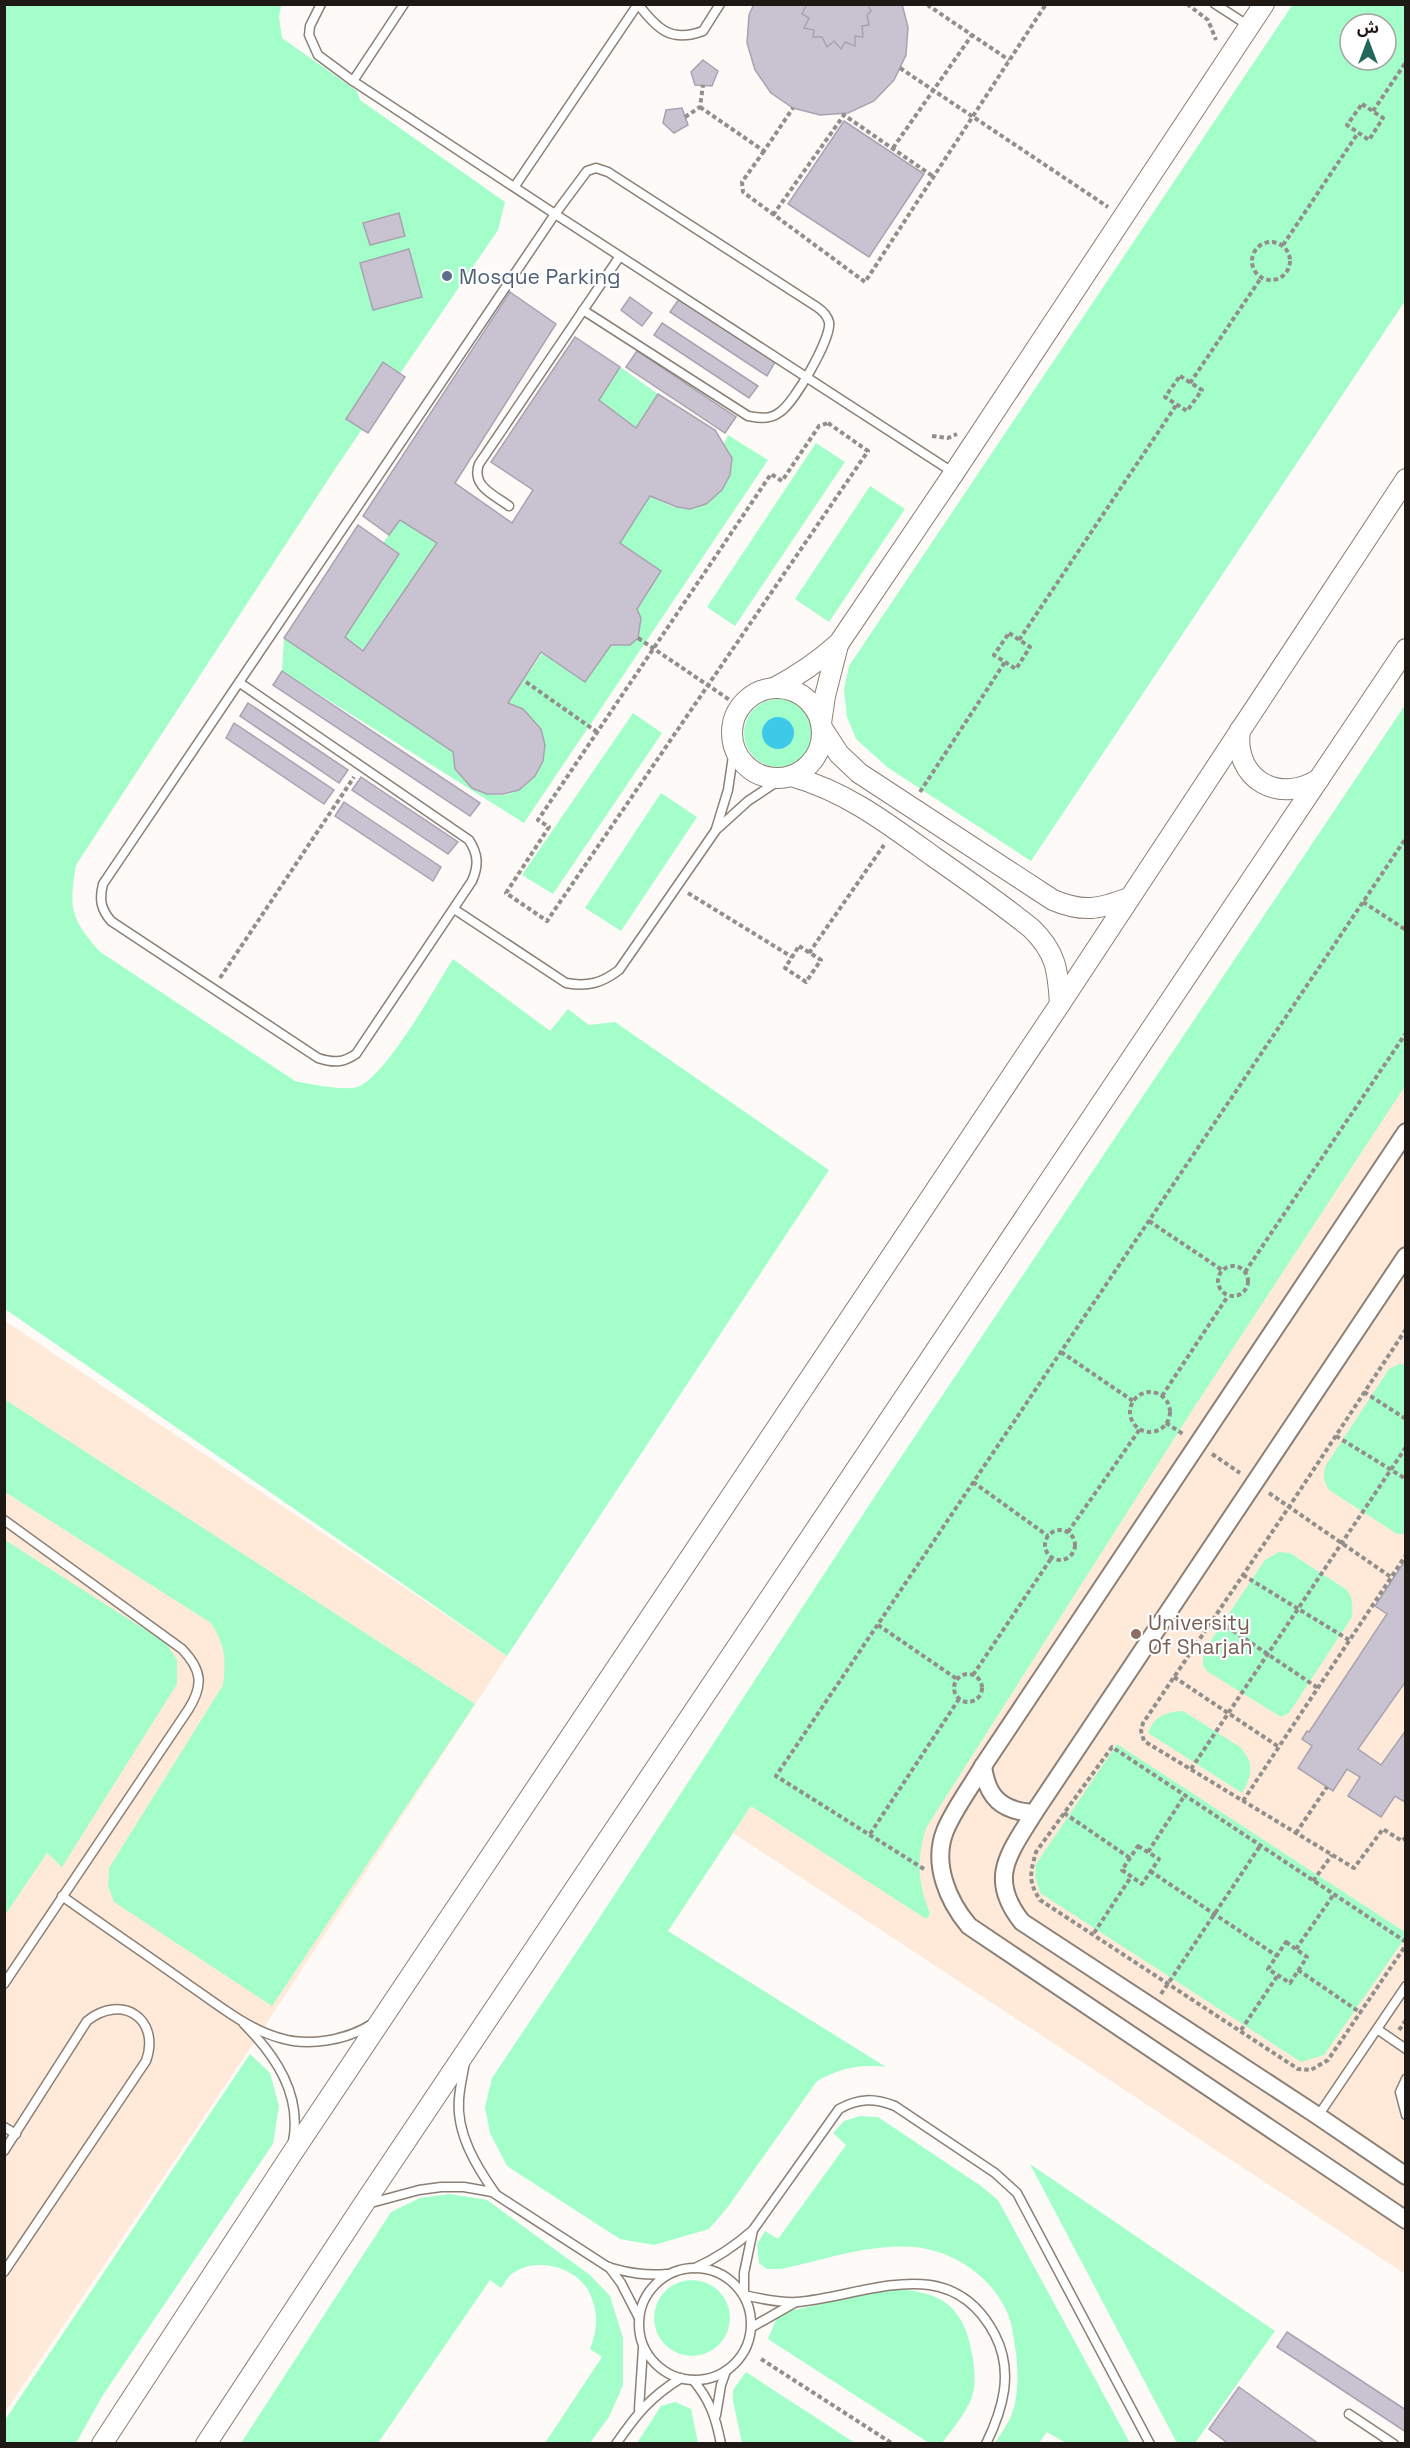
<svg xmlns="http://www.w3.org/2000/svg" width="1410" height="2448" font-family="'Space Grotesk','Noto Sans Arabic',sans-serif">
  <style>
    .built { fill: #ffeada }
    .green { fill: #a4feca; fill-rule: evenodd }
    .water { fill: #3fc9e9 }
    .building { fill: #c9c2d1; stroke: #a9a3b1; stroke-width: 1.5 }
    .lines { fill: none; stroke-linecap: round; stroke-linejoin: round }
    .service-casing { stroke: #8c7f75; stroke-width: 11 }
    .minor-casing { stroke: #8c7f75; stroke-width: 20 }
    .tertiary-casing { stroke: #8c7f75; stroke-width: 22 }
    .path { stroke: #928e8b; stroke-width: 4; stroke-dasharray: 4.5 3; stroke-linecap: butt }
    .service { stroke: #fff; stroke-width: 8 }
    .minor { stroke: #fff; stroke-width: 16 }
    .tertiary { stroke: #fff; stroke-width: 20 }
    .service-dot { fill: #5c6f8a; stroke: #fff; stroke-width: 2 }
    .education-dot { fill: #8d6e63; stroke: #fff; stroke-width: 2 }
    .labels { text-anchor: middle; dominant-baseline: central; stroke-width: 4.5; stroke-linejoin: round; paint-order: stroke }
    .service-label { font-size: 21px; fill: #4e5e75; stroke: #fff; text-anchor: start }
    .education-label { font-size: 21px; fill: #785e54; stroke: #fff; text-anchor: start }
  </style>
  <rect width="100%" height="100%" fill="#fdfaf8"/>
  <!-- built -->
  <g class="built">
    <path d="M1405,829V2274L733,1833Z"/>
    <path d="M5,1321L507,1656L257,2038L5,2412Z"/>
  </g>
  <!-- green -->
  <g class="green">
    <path d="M1293,4L1405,5V301L1031,861L887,767L856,739L847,717L844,690L849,666ZM1350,24H1386V60H1350Z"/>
    <path d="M5,5H281L279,17L282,38L357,91L360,100L505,202L498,230L337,466L76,865C69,909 70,917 99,951L295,1081C310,1084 347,1092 360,1086C389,1071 434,989 453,959L550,1031L568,1009L589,1025L615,1022L829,1170L507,1656L5,1309Z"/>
    <path d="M620,367L658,394L636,428L599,400Z"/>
    <path d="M728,435L768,460L524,823L282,671L284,638L453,752C456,770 462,783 480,791C534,814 577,731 508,703L650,496C662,502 676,510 690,509C712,507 733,482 732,460C731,454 727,448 724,443Z"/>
    <path d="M816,443L845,462L735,626L707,607Z"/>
    <path d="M870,486L905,509L829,622L795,599Z"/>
    <path d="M400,520L437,543L363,651L345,637L399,554L383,543Z"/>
    <circle cx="778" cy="733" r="34"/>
    <path d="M1405,705V1086L1195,1406L926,1828C916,1863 918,1881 930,1914L926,1919L751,1806L668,1931L886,2067C858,2064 842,2068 817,2081L727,2208L709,2229L654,2245L620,2239L507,2166L490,2133L485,2107L492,2078L600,1917L879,1490Z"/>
    <path d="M633,713L662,733L553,894L522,875Z"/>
    <path d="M661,793L697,817L621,931L585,908Z"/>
    <path d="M1399,1364L1406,1365L1404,1534H1397L1329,1490C1324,1481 1322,1475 1326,1465L1389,1369Z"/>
    <path d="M4,1399L475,1704L272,2006L114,1902L108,1886L109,1868L223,1685C226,1658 226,1647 211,1623L5,1492Z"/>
    <path d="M5,1540L166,1643L177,1660V1684L62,1867L47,1853L5,1915Z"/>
    <path d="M1279,1552L1290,1553L1347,1590C1353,1599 1353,1606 1352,1617L1289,1713L1281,1717L1208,1672L1203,1666V1652L1265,1560Z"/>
    <path d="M1183,1711L1240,1747C1255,1763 1252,1776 1242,1793L1148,1733C1154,1716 1166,1712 1183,1711Z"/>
    <path d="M1117,1744L1405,1932V1938L1324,2055L1301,2062L1040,1893L1035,1876L1036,1864Z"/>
    <path d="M250,2054L270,2073L279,2106L273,2144L103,2395L76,2443H5V2420Z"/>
    <path d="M860,2116L878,2117L981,2186L998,2200L1130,2443H1066L1047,2432L1039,2443H995C1000,2435 1007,2425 1011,2416C1019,2397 1018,2373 1016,2353C1014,2342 1013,2328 1009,2317C995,2279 955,2251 915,2247C870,2243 824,2260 781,2269H767L759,2263L757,2244L765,2231L778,2239L846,2145L833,2133L844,2121Z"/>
    <path d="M1030,2164L1275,2331L1195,2443H1177Z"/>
    <path d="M450,2194L487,2200L590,2275L610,2296L623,2338V2385L609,2417L590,2443H545L602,2357L590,2349C597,2331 599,2313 590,2294C578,2267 537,2256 513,2273C508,2276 505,2283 501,2288L490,2280L378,2443H241L391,2212L420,2198Z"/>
    <circle cx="692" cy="2318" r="38"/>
    <path d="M887,2289C940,2290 965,2304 973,2359C975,2372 976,2388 971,2400C964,2415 952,2430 942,2443H929L768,2339L777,2318L790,2311Z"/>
    <path d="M746,2372L855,2443H742L733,2401V2390Z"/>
    <path d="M675,2402L691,2409L698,2443H637L661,2406Z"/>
  </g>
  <!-- water -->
  <circle class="water" cx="778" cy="733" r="16"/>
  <!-- building -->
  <g class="building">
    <path d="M754,4H902L908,27L906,55L894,80L874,101L848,113L820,115L793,108L771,93L755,70L747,43L749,15Z"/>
    <path d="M868,4L871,11L867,15L869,25L862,26L863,37L855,36V46L845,42L841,49L834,41L827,47L822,37H813L814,30L804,28L809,18L802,14L807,4Z"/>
    <path d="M703,60L718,71L712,86L695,85L691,72Z"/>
    <path d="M682,108L688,125L674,133L663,123L666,110Z"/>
    <path d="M844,121L924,174L869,257L788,204Z"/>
    <path d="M399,213L405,236L370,245L363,223Z"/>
    <path d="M409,249L422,297L373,310L360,263Z"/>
    <path d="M510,292L556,324L455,483L512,523L533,490L491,462L575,337L620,367L599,400L636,428L658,394L715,430L732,458L730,475L722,490L706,504L690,509L677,507L650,496L620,543L661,571L637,609L641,618L638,638L630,645H611L585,682L541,652L508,703L523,709L541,729L545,745L543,761L535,776L519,790L503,794H487L472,788L455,769L453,752L284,638L358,525L399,554L345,637L363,651L437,543L400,520L389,535L363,516Z"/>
    <path d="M630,297L652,313L642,326L621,310Z"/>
    <path d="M679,299L775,362L767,376L670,312Z"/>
    <path d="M662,323L758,386L749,398L654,335Z"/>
    <path d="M637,351L736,417L725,433L626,367Z"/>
    <path d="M383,362L405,377L368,433L346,419Z"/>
    <path d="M282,671L480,803L470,816L273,685Z"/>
    <path d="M248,703L348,770L339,783L240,716Z"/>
    <path d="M234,723L334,790L324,804L226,738Z"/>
    <path d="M361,777L458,842L448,854L352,790Z"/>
    <path d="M344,802L441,867L433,881L335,816Z"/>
    <path d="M1406,1559V1681L1358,1749L1381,1765L1406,1730V1803L1395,1796L1381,1817L1348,1796L1360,1777L1347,1769L1333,1791L1298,1768L1312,1746L1302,1739L1307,1731L1309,1732L1387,1614L1375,1606Z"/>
    <path d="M1287,2332L1406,2410V2432L1277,2347Z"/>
    <path d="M1239,2387L1319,2444H1229L1209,2429Z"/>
  </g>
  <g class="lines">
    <!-- service casing -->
    <g class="service-casing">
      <g id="service">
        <path d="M321,4L310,26L309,35L318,55L353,81L555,214L954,473"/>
        <path d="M638,4C657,29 671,43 703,31L720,4"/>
        <path d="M1215,4L1249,26"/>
        <path d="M353,81L404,4"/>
        <path d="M515,186L638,4"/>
        <path d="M509,506C494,495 471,486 479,464L620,256"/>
        <path d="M240,683L469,840C478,854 479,865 472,881L356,1054C343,1063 333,1063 318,1058L111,921C101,909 99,900 103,884L555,214L587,171L596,168L608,172L817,307C823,311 827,315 829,322C832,338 794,403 780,412C770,420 759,418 748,416L583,310"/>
        <path d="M716,829L728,790L734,749"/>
        <path d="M454,909L566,983C588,987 602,983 619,970L716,830L748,801L784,777"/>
        <path d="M4,1520L182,1649C202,1670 204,1685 188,1710L4,1984"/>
        <path d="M62,1896C104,1926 147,1955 189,1985C217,2004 247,2029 280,2038C309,2047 347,2040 372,2024"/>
        <path d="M244,2024C276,2056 302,2095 293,2142"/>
        <path d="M1377,2029L1406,2049"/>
        <path d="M465,2062C463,2074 460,2086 459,2099C456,2133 476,2166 495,2193"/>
        <path d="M1406,2079L1400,2092L1406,2115"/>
        <path d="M1318,2116L1406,1986"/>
        <path d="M4,2127L16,2134"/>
        <path d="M4,2151L87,2021C122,1993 161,2019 146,2061L4,2272"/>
        <path d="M367,2204L419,2190L441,2187H464L492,2192L608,2267C629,2273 646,2276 667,2274"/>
        <path d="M753,2230L744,2273V2295C761,2299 780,2303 798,2302C869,2295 951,2250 995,2335C1014,2372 1003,2409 986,2444"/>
        <path d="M609,2267L621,2283L639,2318"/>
        <path d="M695,2268C717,2258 735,2246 753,2230L839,2109C859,2098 874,2098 895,2106L995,2173L1017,2193L1150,2444"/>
        <circle cx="695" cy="2324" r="56"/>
        <path d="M752,2327L796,2302"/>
        <path d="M693,2380C710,2400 716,2418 721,2444"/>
        <path d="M639,2409L643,2348"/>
        <path d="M1349,2414L1394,2444"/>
        <path d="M716,2415L721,2385L726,2371"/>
        <path d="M616,2444C636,2415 650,2397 681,2378"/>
      </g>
    </g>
    <!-- minor casing -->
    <g class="minor-casing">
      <g id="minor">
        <path d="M1406,1132L983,1766C971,1787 954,1809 945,1831C932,1864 948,1901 969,1926L1406,2220"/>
        <path d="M1406,1256L1034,1813C1009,1854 987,1878 1022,1922L1318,2116L1406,2176"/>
        <path d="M983,1766C987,1798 1002,1811 1034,1813"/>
      </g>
    </g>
    <!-- tertiary casing -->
    <g class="tertiary-casing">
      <g id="tertiary">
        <path d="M774,688C799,675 819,661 839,643L954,473L1264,4"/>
        <circle cx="777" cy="733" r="45"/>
        <path d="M821,723L825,696L838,645"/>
        <path d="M822,728L839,754L859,773L1053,900C1084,913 1099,909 1129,898"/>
        <path d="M1240,730C1233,779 1279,805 1319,779"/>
        <path d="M791,776C847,792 887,823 934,857C967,880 1000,903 1031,928C1056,952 1058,970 1060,1004"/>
        <path d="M102,2444L291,2155L1060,1004L1406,479"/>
        <path d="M206,2444L363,2205L1406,649"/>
      </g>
    </g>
    <!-- path -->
    <g class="path">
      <path d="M930,4L929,6L1009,60"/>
      <path d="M1187,4L1208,20L1216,40"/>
      <path d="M900,68L1108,207"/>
      <path d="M1362,104L1383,118L1369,140L1347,125Z"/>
      <path d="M700,107L764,151L793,108"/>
      <path d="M1373,111L1406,62"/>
      <path d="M685,117L700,107L703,85"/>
      <path d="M893,148L972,35"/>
      <path d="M764,151L742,182L743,192L865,282L1046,4"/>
      <path d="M773,215L844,115L934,177"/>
      <circle cx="1271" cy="261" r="19"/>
      <path d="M1283,245L1358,133"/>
      <path d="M1180,376L1202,390L1187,411L1165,397Z"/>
      <path d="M1190,383L1261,278"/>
      <path d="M828,423L868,451L547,921L506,893L549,827L538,820L771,474L782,481L819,426Z"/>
      <path d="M932,436L948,438L957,434"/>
      <path d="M1009,633L1030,647L1016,669L994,655Z"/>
      <path d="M638,638L740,707"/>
      <path d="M1019,640L1177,404"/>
      <path d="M526,682L597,732"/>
      <path d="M920,792L1005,662"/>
      <path d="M688,893L792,957"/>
      <path d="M1363,902L1406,930"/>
      <path d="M799,946L821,960L806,982L785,968Z"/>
      <path d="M809,953L884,845"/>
      <path d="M220,978L354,777"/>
      <path d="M1149,1221L1222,1270"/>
      <circle cx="1233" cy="1281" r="15"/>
      <path d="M1245,1272L1406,1033"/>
      <path d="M1406,1329L1289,1507L1143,1723L1141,1731L1144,1741L1354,1868L1383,1829L1402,1841L1406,1837"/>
      <path d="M1061,1352L1133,1401"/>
      <path d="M1364,1392L1406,1419"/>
      <circle cx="1150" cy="1412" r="20"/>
      <path d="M1162,1396L1228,1296"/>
      <path d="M1166,1423L1183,1434"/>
      <path d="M1336,1436L1406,1479"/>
      <path d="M1212,1454L1240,1473"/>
      <path d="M973,1482L1048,1536"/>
      <path d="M1269,1493L1391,1577"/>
      <circle cx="1060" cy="1545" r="15"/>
      <path d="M1068,1532L1140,1429"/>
      <path d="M1243,1575L1349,1640"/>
      <path d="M1214,1618L1318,1688"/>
      <path d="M878,1625L957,1679"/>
      <circle cx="968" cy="1688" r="14"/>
      <path d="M973,1675L1052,1557"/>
      <path d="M1174,1677L1279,1747"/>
      <path d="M1191,1769L1406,1447"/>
      <path d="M1243,1801L1406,1555"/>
      <path d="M1064,1813L1130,1858"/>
      <path d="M1296,1833L1327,1787"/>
      <path d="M870,1834L959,1699"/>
      <path d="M1138,1846L1159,1859L1142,1884L1122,1870Z"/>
      <path d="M1148,1852L1185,1795"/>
      <path d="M924,1869L776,1776L1406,838"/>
      <path d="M1150,1871L1277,1956"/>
      <path d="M1313,1881L1332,1855"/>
      <path d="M1094,1933L1131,1877"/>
      <path d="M1286,1942L1307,1957L1290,1983L1268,1969Z"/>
      <path d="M1406,1942L1112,1747L1036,1852C1030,1874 1028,1881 1040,1900L1298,2069L1311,2070L1328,2060L1406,1945"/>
      <path d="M1296,1949L1334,1894"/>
      <path d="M1298,1970L1361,2013"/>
      <path d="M1161,1994L1260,1846"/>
      <path d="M1241,2030L1278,1975"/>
      <path d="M1399,2030L1406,2020"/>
      <path d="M761,2359L893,2444"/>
    </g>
    <!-- service -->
    <use href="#service" class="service"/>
    <!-- minor -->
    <use href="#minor" class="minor"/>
    <!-- tertiary -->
    <use href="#tertiary" class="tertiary"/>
  </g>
  <!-- markers -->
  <circle class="service-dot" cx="447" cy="276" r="6"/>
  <circle class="education-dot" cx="1136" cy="1634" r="6"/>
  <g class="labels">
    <!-- service labels -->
    <g class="service-label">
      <text x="459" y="276">Mosque Parking</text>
    </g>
    <!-- education labels -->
    <g class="education-label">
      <text x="1148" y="1622">University<tspan x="1148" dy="24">Of Sharjah</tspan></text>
    </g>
  </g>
  <!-- border -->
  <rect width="1410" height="2448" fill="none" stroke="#1e1915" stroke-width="12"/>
  <!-- north arrow -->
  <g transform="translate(1368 42)"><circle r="28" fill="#ffffff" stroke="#a5a3a1" stroke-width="1.5"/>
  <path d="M0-4.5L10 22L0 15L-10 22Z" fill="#236759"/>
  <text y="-9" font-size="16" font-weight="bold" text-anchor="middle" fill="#1e1915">ش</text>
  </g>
</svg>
